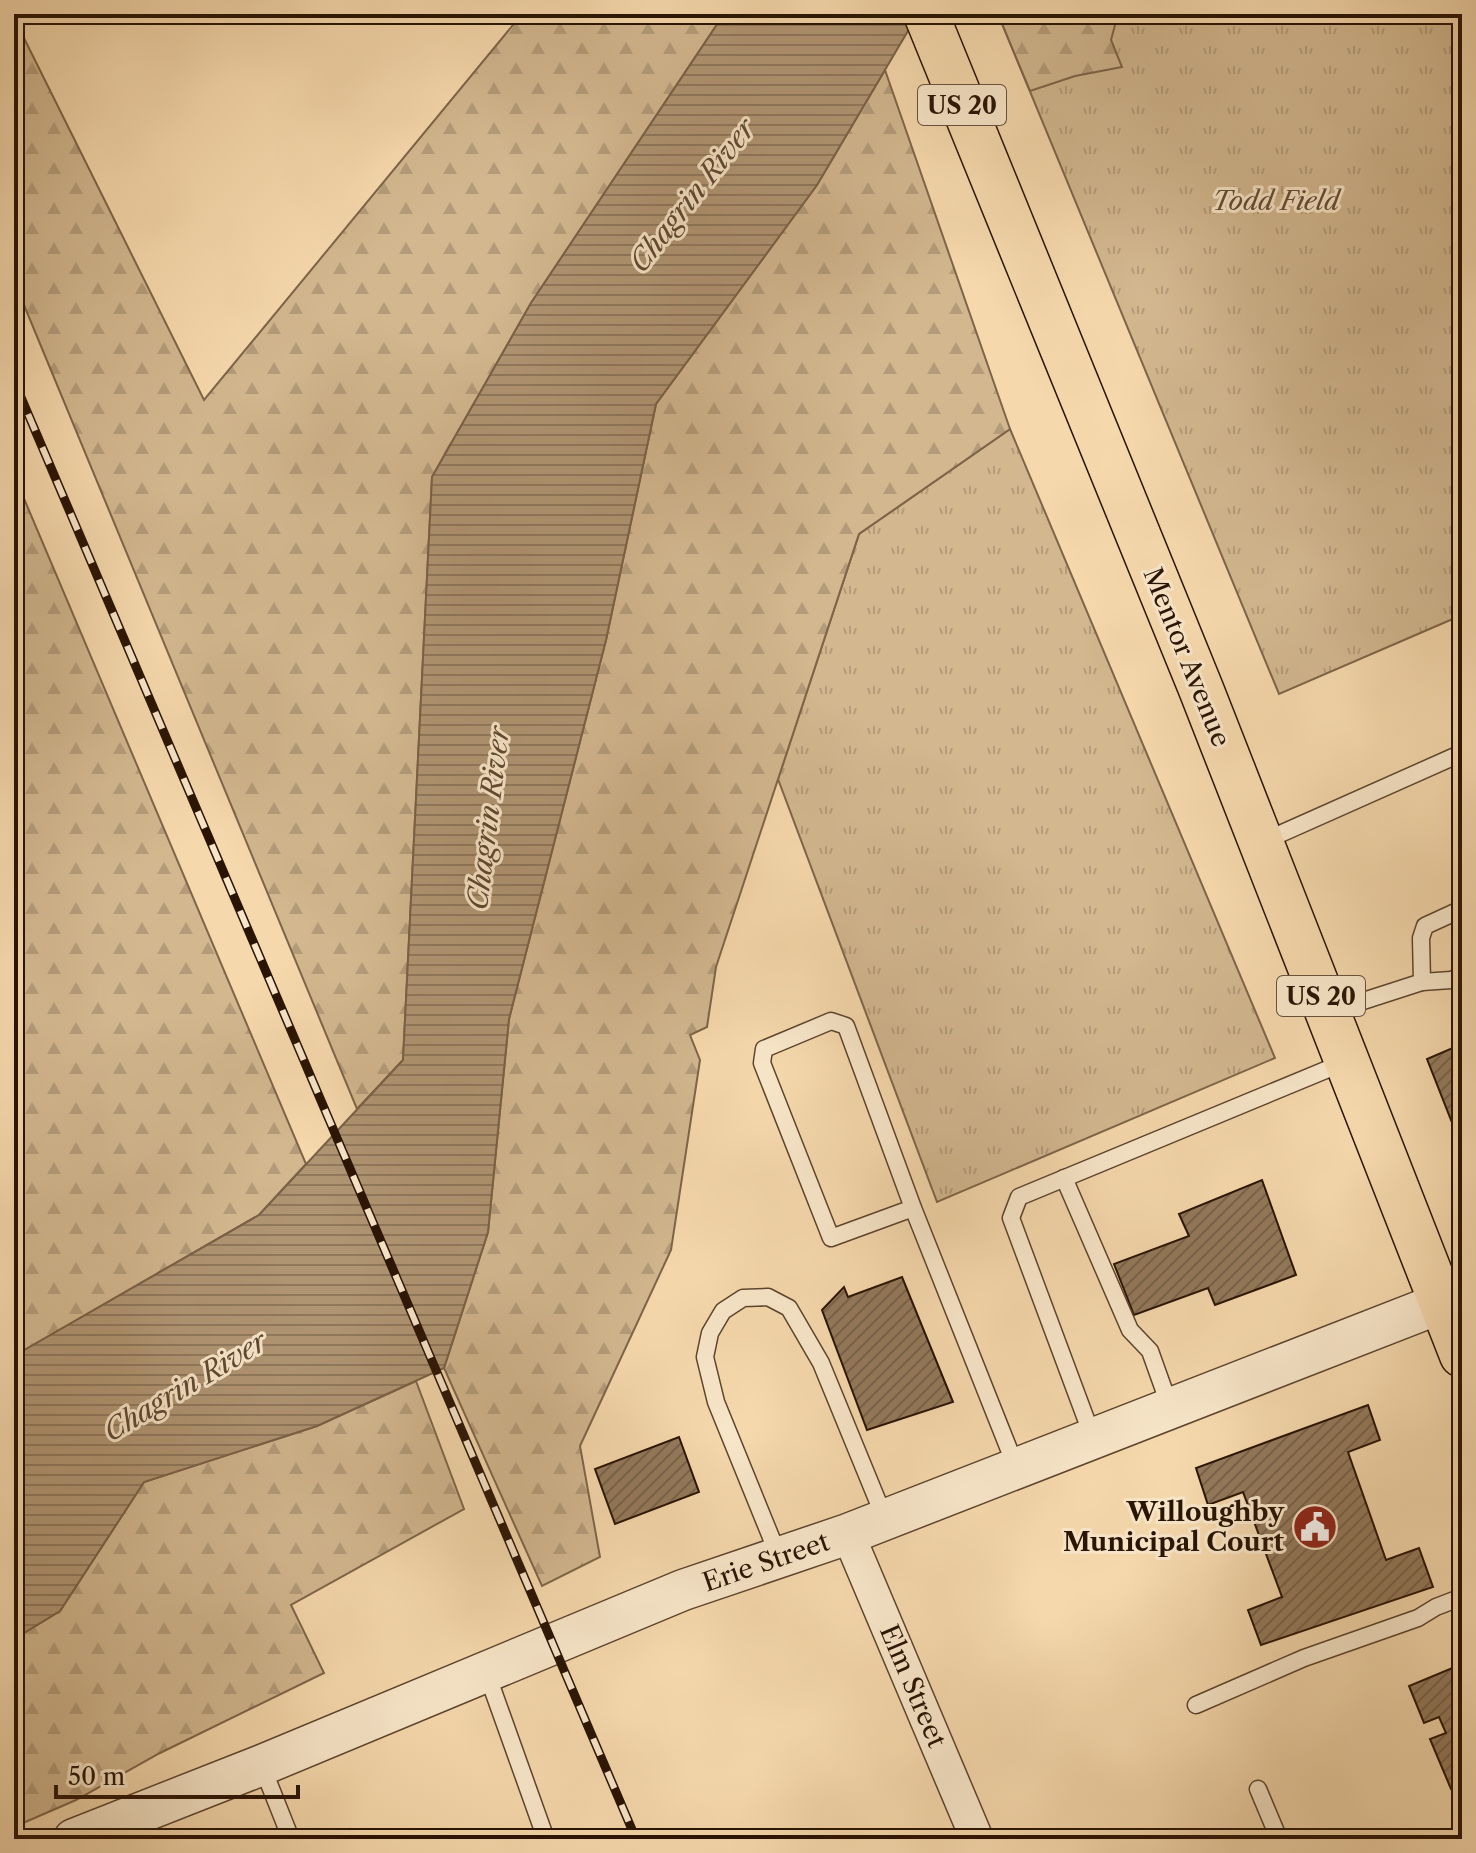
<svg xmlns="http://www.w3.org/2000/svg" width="1476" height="1853" font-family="'Libre Caslon Text',serif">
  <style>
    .grass { fill: url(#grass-tufts); stroke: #7e6549; stroke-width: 2 }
    .forest { fill: url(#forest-firs); stroke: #7e6549; stroke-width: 2 }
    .water { fill: url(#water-rules); stroke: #7a6146; stroke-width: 2 }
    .building { fill: url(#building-hatch); stroke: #291303; stroke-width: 2 }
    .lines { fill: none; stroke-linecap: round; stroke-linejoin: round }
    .service-casing { stroke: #5c442d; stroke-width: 19 }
    .minor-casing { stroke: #5c442d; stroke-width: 35 }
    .tertiary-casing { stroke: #5c442d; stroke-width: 43 }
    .primary-casing { stroke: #291303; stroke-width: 47 }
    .service { stroke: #f8e6c9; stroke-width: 16 }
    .minor { stroke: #f8e6c9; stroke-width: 32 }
    .tertiary { stroke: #f8e6c9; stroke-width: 40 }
    .primary { stroke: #f5d8ac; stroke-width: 44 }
    .rail-casing { stroke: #291303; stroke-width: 9 }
    .rail { stroke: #f8e6c9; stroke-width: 6; stroke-dasharray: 18; stroke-linecap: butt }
    .labels { text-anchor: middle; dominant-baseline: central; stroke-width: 6; stroke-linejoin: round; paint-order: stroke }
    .shield { fill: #f8e6c9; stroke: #67523e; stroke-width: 2 }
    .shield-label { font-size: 24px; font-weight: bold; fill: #291303 }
    .park-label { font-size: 26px; font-style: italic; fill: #644c34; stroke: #f8e6c9 }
    .street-label { font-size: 26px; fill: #291303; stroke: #f8e6c9 }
    .poi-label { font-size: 26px; font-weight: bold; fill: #291303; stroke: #f8e6c9; text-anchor: end }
    .water-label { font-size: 28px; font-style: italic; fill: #5f4730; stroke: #f8e6c9 }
  </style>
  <defs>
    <pattern id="grass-tufts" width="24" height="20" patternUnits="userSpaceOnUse" patternTransform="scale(2)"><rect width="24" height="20" fill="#d2b78f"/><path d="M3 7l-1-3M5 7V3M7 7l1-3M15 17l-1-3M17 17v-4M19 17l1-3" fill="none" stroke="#b49c7a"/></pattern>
    <pattern id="forest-firs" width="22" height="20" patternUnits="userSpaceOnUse" patternTransform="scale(2)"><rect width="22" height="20" fill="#d2b78f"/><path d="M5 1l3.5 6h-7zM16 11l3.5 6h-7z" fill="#b49c7a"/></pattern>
    <pattern id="water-rules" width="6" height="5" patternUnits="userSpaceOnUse" patternTransform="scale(2)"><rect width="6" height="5" fill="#b09573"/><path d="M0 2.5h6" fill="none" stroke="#8f785c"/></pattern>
    <pattern id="building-hatch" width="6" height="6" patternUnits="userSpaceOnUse" patternTransform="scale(2)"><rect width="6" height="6" fill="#93795b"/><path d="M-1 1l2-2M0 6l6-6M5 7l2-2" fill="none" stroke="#786249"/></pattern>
  </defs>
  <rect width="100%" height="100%" fill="#f5d8ac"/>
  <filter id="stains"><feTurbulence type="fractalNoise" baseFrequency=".0025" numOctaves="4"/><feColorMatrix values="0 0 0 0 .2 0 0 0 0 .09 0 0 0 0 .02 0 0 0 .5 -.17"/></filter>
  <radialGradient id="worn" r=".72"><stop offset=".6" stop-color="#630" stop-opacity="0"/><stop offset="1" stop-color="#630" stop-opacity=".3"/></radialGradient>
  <!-- grass -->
  <g class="grass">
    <path d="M998,14H1462V615L1279,694Z"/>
    <path d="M1010,429L1275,1058L937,1202L778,779L859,534Z"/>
  </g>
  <!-- forest -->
  <g class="forest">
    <path d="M522,14H724L531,303L432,477L403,1060L357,1109L14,281V18L204,400Z"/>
    <path d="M998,14H1118L1111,40L1122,67L1075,76L1030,91Z"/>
    <path d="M885,70L1010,429L859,534L716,967L707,1027L690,1035L700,1060L671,1250L580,1446L600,1557L542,1586L444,1368L488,1232L509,1019L606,640L656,404L817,185Z"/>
    <path d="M14,475L306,1164L259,1215L14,1356Z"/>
    <path d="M416,1381L464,1509L291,1605L324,1673L160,1753L76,1800L14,1827V1639L60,1611L144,1482L317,1426Z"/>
  </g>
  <!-- water -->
  <path class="water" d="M724,14H918L817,185L656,404L606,640L509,1019L488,1232L444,1368L317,1426L144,1482L60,1611L14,1639V1356L259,1215L403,1060L432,477L531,303Z"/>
  <!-- building -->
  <g class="building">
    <path d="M1462,1044V1148L1427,1059Z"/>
    <path d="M1262,1180L1296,1275L1215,1305L1208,1288L1134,1315L1114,1264L1189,1236L1179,1214Z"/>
    <path d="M902,1277L953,1402L867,1430L822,1310L844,1287L848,1297Z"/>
    <path d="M1368,1405L1380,1440L1348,1452L1386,1560L1419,1548L1433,1587L1261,1645L1248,1610L1282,1597L1243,1492L1208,1505L1196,1468Z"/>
    <path d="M679,1437L699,1492L615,1524L595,1469Z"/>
    <path d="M1462,1664V1784L1451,1789L1430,1739L1446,1733L1439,1717L1424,1723L1409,1686Z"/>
    <path d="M349,1829L352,1839H338L336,1833Z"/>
    <path d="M418,1831L421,1839H397Z"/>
  </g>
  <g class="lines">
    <!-- service casing -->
    <g class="service-casing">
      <g id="service">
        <path d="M1262,842L1462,753"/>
        <path d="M1422,982L1421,938L1425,926L1462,909"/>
        <path d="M1329,1012L1422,982L1451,980L1462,976"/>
        <path d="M1064,1178L1130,1330L1150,1351L1170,1407"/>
        <path d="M913,1208L831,1238L762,1063L764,1049L831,1021L846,1026L913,1208L1016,1467"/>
        <path d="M1093,1438L1011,1218L1019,1197L1345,1062"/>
        <path d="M779,1557L716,1402L705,1357L710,1333L723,1311L743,1298L768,1297L789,1308L821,1363L885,1519"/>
        <path d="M486,1671L546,1839"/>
        <path d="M1196,1705L1304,1658L1418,1618L1436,1607L1462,1597"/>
        <path d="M262,1766L291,1839"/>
        <path d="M1258,1789L1279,1839"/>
      </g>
    </g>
    <!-- minor casing -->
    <g class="minor-casing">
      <path id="minor" d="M848,1534L977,1839"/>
    </g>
    <!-- tertiary casing -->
    <g class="tertiary-casing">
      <path id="tertiary" d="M74,1839L262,1765L683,1590L848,1534L1441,1303"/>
    </g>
    <!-- primary casing -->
    <g class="primary-casing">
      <path id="primary" d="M926,14L1201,689L1462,1355"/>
    </g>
    <!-- service -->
    <use href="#service" class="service"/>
    <!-- minor -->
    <use href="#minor" class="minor"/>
    <!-- tertiary -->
    <use href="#tertiary" class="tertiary"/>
    <!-- primary -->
    <use href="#primary" class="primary"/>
    <!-- rail casing -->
    <g class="rail-casing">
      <path id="rail" d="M14,381L636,1839"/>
    </g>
    <!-- rail -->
    <use href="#rail" class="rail"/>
  </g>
  <!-- icons -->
  <defs>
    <g id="civic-disc" transform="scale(2.3)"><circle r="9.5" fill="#8f2418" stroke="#f8e6c9"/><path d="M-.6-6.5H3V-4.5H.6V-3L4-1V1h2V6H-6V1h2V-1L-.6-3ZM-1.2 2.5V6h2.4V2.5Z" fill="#fff"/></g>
  </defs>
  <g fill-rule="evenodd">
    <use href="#civic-disc" x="1315" y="1527"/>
  </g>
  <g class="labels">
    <!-- shield labels -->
    <g class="shield">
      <rect x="918" y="85" width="88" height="40" rx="6"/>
      <rect x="1277" y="976" width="88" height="40" rx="6"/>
    </g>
    <g class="shield-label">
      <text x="962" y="105">US 20</text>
      <text x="1321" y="996">US 20</text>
    </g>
    <!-- park labels -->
    <g class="park-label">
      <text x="1276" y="201">Todd Field</text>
    </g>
    <!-- street labels -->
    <g class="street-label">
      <text transform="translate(1187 657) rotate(68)">Mentor Avenue</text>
      <text transform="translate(766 1562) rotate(-19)">Erie Street</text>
      <text transform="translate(913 1686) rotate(67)">Elm Street</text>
    </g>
    <!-- poi labels -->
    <g class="poi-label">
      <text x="1284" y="1512">Willoughby<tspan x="1284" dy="30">Municipal Court</tspan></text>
    </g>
    <!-- water labels -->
    <g class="water-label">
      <text transform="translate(692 195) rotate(-52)">Chagrin River</text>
      <text transform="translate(488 818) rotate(-83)">Chagrin River</text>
      <text transform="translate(185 1386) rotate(-31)">Chagrin River</text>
    </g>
  </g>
  <!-- margin -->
  <rect width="1476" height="1853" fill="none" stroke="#f5d8ac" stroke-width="48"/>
  <rect x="16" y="16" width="1444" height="1821" fill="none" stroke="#291303" stroke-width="4"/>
  <rect x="24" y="24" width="1428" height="1805" fill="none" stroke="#291303" stroke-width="2"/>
  <!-- scale -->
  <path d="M56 1785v12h242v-12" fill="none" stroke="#291303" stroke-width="4"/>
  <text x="68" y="1785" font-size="24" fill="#291303" stroke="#f8e6c9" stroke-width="6" paint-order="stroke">50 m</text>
  <rect width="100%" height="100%" filter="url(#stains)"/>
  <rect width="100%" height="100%" fill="url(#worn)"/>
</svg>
